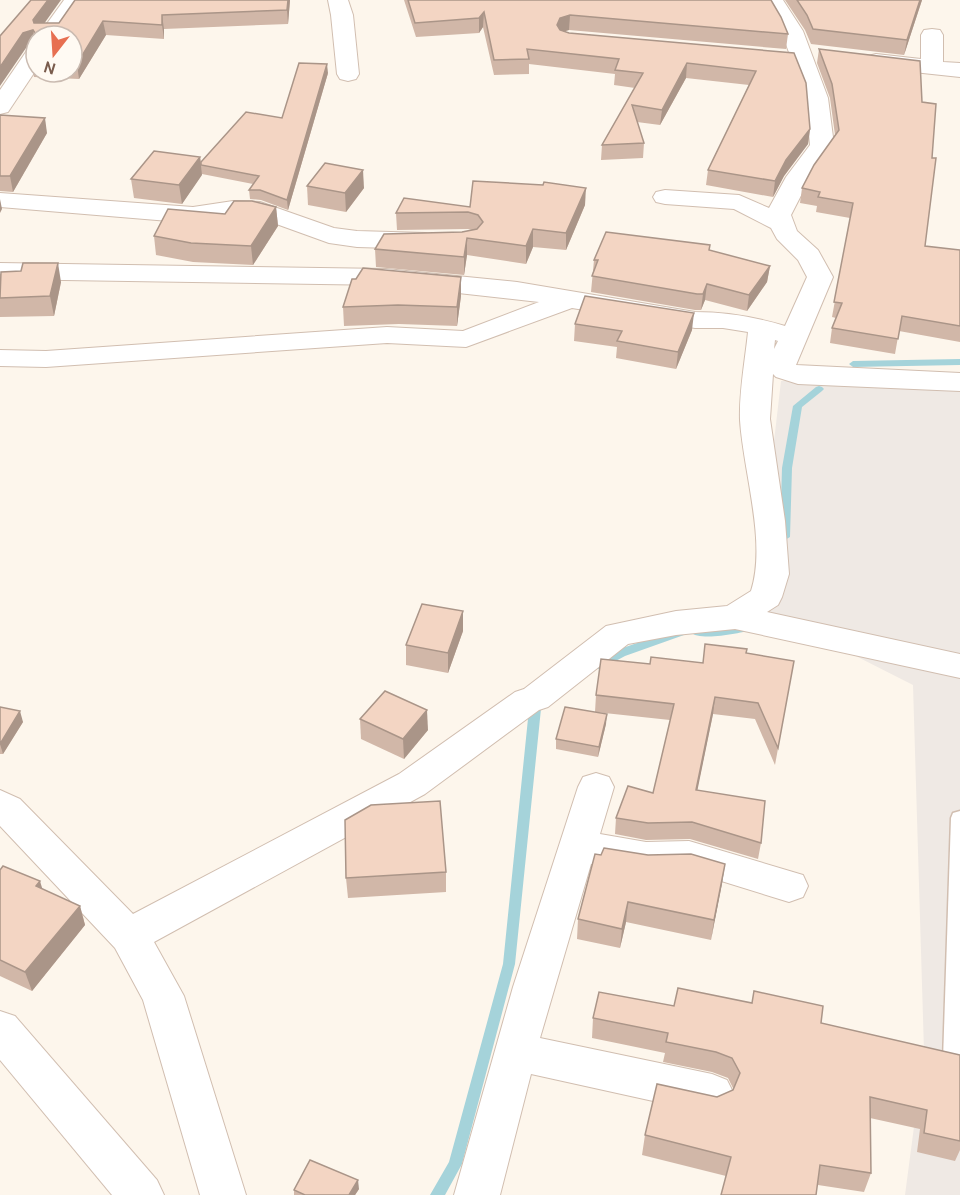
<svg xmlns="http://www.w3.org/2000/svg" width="960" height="1195" font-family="Cabin,sans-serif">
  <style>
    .industrial { fill: #efe9e4 }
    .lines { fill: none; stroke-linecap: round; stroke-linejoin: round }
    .stream { fill: #a5d3da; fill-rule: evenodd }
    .service-casing { stroke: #d1beb0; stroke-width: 3 }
    .minor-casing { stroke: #d1beb0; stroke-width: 2 }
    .service { fill: #fff; fill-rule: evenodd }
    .minor { fill: #fff; fill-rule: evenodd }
    .wall { fill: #d1b7a8; fill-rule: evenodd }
    .shaded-wall { fill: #aa9588 }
    .building { fill: #f3d5c3; stroke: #aa9588; stroke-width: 1.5 }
  </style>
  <rect width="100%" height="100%" fill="#fdf6ec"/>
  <!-- industrial -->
  <path class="industrial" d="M781,381L960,383V1195H905L924,1051L913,685L755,605Z"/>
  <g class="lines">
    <!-- stream -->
    <g class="stream">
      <path d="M960,359V365L853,367L849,364L853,361Z"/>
      <path d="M819,386L822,387L824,389L822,391L802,407L792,468L790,537L785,540L780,537L782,468L793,406L816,387Z"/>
      <path d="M751,622L756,626L755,629C741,633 700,642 690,632L695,628L733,627Z"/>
      <path d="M680,628L684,629L685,632L684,635L625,656L601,669H593L592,666L593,663L617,650Z"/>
      <path d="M536,695L540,696L542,699L515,964L462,1164L445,1195H430L449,1162L503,964L530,699L532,696Z"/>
    </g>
    <!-- service casing -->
    <g class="service-casing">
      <path id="service" d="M960,811V1067L954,1069L947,1067L943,1060L951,818L953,813Z"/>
    </g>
    <!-- minor casing -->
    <g class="minor-casing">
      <g id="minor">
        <path d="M64,0H85L60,36H38Z"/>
        <path d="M328,0H348L353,15L359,74L356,79L348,81L340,79L337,74L331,15Z"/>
        <path d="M763,0H783L803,31L828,98L834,145L810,178L791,215L797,231L818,250L833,277L796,365L960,373V391L798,384L776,377L773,374L770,419L785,521L789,574L782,597L778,605L767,612L960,654V678L735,629L676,635L628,644L548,707L539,710L425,794L154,942L184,996L246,1195H200L143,1000L115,948L0,826V790L20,799L133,914L399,774L515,692L524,689L606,626L676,611L727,606L751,591C767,542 743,471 740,420C739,392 745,361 748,332L723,328H695L572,308L466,347L387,343L46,367L0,366V350L46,351L387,327L463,331L539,302L386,285L0,279V263L386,269L517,282L695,312C727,312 755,317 785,326L807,277L798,260L777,239L771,228L734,209L665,204L656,202L653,197L656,192L665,190L739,195L769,208L786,177L810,145L806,98L781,31ZM775,340L778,341L774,349Z"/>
        <path d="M932,29L940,30L943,35V62L960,63V77L876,68L868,66L865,61L868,56L876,54L921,59V35L924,30Z"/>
        <path d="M36,47V70L8,112L0,114V90L28,49Z"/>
        <path d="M0,193L193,207L233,201L260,202L334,228L357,231L425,233L434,236L438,241L434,246L425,249L357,247L329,243L257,217H233L193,223L0,207Z"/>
        <path d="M596,773L609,777L614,787L600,834L646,842L689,841L803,875L808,886L803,897L789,902L689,871L646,872L591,864L540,1038L712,1074L727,1080L734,1094L727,1108L712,1114L531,1074L500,1195H454L513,987L578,787L583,777Z"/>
        <path d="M0,1011L15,1016L157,1180L164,1195H112L0,1060Z"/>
      </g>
    </g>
    <!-- service -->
    <use href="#service" class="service"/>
    <!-- minor -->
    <use href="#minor" class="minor"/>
  </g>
  <!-- wall -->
  <g class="wall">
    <path d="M75,0H290L288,24L164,29V39L106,35L79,79L34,77L31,62L35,55V45L26,48L0,36L45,23H59ZM36,36H72V72H36Z"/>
    <path d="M404,0H771L788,34L786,49L569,30L564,31L569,33L794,53L810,129L808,144L784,176L773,197L706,185L708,170L749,85L686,78L660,125L637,122L644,143L643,158L601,160L602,145L635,88L614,85L615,74L529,64V74L494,75L483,27L479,33L416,37Z"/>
    <path d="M785,0H922L904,55L811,44L805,30Z"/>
    <path d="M819,49L925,246L960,250V342L899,331L895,354L830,343L832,328L836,318L832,317L850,218L816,212L817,206L800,203L802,188L835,135L830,98L817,63Z"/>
    <path d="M328,73L288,210L261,200L250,199L249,190L253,184L202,174L182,204L134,198L131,179L200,157L201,162L282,118Z"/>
    <path d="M0,115L47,133L13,192L0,191Z"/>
    <path d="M307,186L364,188L346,212L308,205Z"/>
    <path d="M585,205L566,250L533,247L526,264L467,255L464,275L376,267L375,249L472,230L468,229L397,230L396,213L470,207Z"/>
    <path d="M276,207L278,226L253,265L193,262L156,255L154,236L225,214Z"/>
    <path d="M710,251L770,266L767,282L747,311L705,300L701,310H695L591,292L594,260Z"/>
    <path d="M0,274L61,282L54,316L0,317Z"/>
    <path d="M461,277V296L457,326L399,324L344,326L343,307Z"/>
    <path d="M575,324L692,330L676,369L616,358L617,347L574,341Z"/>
    <path d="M463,611V631L448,673L406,665V645Z"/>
    <path d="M746,653L794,661L775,765L755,719L713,714L697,790L761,843L758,859L690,839L646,840L615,834L616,818L653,793L670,720L595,712L596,695L650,664L702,663Z"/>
    <path d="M0,707L23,722L3,754H0Z"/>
    <path d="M360,719L428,730L404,759L361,739Z"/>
    <path d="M606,724L598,757L556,749V739Z"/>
    <path d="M601,855H648L725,864L711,940L626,922L620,948L577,939L578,919Z"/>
    <path d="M0,870L80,906L85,925L32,991L0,976Z"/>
    <path d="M446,872V892L348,898L346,878Z"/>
    <path d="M754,991L821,1023L960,1055V1150L955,1161L917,1152L920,1129L870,1118L871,1173L864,1192L818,1185L726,1176L642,1155L645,1135L717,1097L733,1090V1088L728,1078L712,1072L663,1062L665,1053L592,1038L593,1018L674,1006L752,1003Z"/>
    <path d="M359,1189L355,1195H294V1190Z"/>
  </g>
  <!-- shaded-wall -->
  <g class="shaded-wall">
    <path d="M48,0H61L36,35L33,20Z"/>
    <path d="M288,0H290L288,24L287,10Z"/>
    <path d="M920,0H922L904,55L907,40Z"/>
    <path d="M484,12L483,27L479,33V18Z"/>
    <path d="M162,15L164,29V39L162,25Z"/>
    <path d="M570,15L569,30L559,33L557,25L560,18Z"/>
    <path d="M103,21L106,35L79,79L77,64Z"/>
    <path d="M33,30L35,45L26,48L0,86V67L23,33Z"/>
    <path d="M687,63L686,78L660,125L662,110Z"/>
    <path d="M327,64L328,73L288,210L287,200Z"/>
    <path d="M45,118L47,133L13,192L10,176Z"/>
    <path d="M810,129L808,144L784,176L773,197L775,181L786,160Z"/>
    <path d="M200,157L202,175L182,204L179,185Z"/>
    <path d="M363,170L364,188L346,212L345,193Z"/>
    <path d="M586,188L585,205L566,250V233Z"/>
    <path d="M0,199L2,209L0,213Z"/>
    <path d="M276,207L278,226L253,265L251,246Z"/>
    <path d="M533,229V247L526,264V246Z"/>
    <path d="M467,238V255L464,275V257Z"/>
    <path d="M58,263L61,282L54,316L50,296Z"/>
    <path d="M770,266L767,282L747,311L749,295Z"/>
    <path d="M461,277V296L457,326V307Z"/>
    <path d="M707,284L705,300L701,310L703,294Z"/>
    <path d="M694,313L692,330L676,369L678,352Z"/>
    <path d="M463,611V631L448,673V653Z"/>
    <path d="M715,697L713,714L694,807L696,790Z"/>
    <path d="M427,710L428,730L404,759L403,739Z"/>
    <path d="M20,711L23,722L3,754L0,744Z"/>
    <path d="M607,714L606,724L598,757L599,747Z"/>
    <path d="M725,864L722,884L711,940L714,920Z"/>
    <path d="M40,881L46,901L36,886Z"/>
    <path d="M628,902L626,922L620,948L622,929Z"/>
    <path d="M80,906L85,925L32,991L25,972Z"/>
    <path d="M358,1180L359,1189L355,1195H349Z"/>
  </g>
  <!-- building -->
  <g class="building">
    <path d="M31,0H48L33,20L34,23H59L75,0H288L287,10L162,15V25L103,21L77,64H72V36H36V62H31L35,55V33L33,30L23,33L0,67V36Z"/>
    <path d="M408,0H771L781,17L788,34L570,15L560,18L557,25L560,30L569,33L794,53L806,83L810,129L786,160L775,181L708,170L756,71L687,63L662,110L632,105L644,143L602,145L643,73L615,70L619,59L527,49L529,59L494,60L484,12L479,18L415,23Z"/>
    <path d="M797,0H920L907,40L813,29L807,15Z"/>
    <path d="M819,49L920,61L922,102L936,104L932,158H936L925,246L960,250V326L902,316L898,339L832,328L842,303L834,302L853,203L818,197L820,192L802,188L814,165L839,130L832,84Z"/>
    <path d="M299,63L327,64L287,200L260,190H249L259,176L201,165V162L246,112L282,118Z"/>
    <path d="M0,115L45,118L10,176H0Z"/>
    <path d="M154,151L200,157L179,185L131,179Z"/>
    <path d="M325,163L363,170L345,193L307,186Z"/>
    <path d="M473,181L543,185L544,182L586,188L566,233L533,229L526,246L467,238L464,257L375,249L384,234L462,232L477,229L483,222L478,215L468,212L396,213L404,198L470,207Z"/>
    <path d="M234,201H252L276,207L251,246L191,243L154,236L168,209L225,214Z"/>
    <path d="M606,232L710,245L709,250L770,266L749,295L707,284L703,294H697L592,276L598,260H594Z"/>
    <path d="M23,263H58L50,296L0,298L1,272L21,271Z"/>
    <path d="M363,268L461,277L457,307L398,305L343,307L352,279H356Z"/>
    <path d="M585,296L694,313L678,352L617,341L622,331L575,324Z"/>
    <path d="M422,604L463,611L448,653L406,645Z"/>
    <path d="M705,644L747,649L746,653L794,661L778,748L758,703L715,697L696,790L765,801L761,843L692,822L648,823L616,818L628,786L653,793L674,704L596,695L601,659L650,664L651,657L703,663Z"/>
    <path d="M385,691L427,710L403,739L360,719Z"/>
    <path d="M0,707L20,711L0,744Z"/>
    <path d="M565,707L607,714L599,747L556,739Z"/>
    <path d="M440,801L446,872L346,878L345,820L371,805Z"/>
    <path d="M604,848L648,855L691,854L725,864L714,920L628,902L622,929L578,919L595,854L601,855Z"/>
    <path d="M3,866L40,881L36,886L80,906L25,972L0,960V870Z"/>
    <path d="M678,988L752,1003L754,991L823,1006L821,1023L960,1055V1141L924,1133L927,1110L870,1097L871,1173L820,1165L816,1195H721L731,1157L645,1135L657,1084L717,1097L733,1090L740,1073L732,1058L716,1052L666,1042L668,1033L593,1018L599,992L674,1006Z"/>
    <path d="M310,1160L358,1180L349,1195H305L294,1190Z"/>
  </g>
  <!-- north arrow -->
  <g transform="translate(54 54) rotate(197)"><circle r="28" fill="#fffaf3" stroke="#cabbb1" stroke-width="1.5"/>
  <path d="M0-4.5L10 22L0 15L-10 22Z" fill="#e76f51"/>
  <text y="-9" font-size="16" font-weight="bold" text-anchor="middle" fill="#7a5c4d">N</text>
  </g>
</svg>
